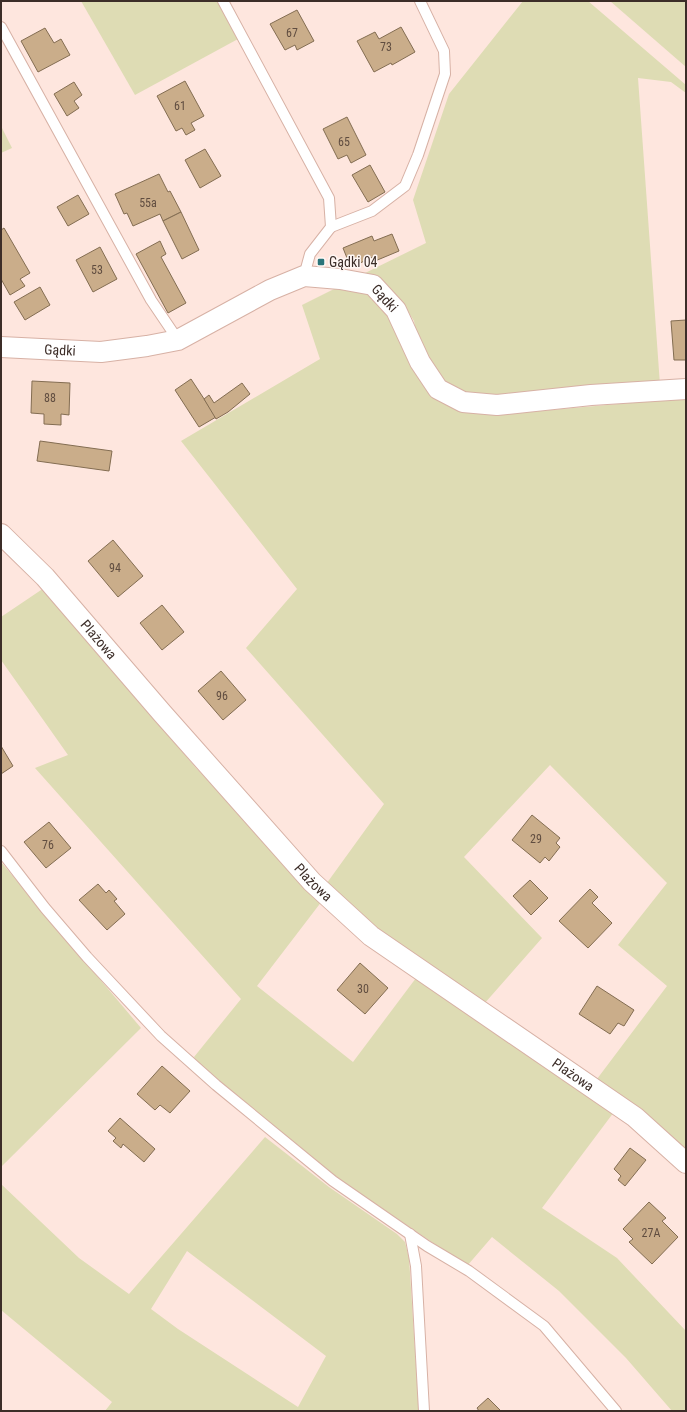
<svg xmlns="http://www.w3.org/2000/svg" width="687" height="1412" font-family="'Roboto Condensed',sans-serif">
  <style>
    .green { fill: #dedcb4; fill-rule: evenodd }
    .building { fill: #caad8a; stroke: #836d52 }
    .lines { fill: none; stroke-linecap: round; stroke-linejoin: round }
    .lane-casing { stroke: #d7b1a5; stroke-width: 12 }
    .street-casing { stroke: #d7b1a5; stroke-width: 22 }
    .lane { stroke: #fff; stroke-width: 10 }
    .street { stroke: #fff; stroke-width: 20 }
    .poi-dot { fill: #2a7479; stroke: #fff7f4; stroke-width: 1.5 }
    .labels { text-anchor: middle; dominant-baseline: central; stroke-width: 3; stroke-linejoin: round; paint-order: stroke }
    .number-label { font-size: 12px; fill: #604d40 }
    .poi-label { font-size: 14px; fill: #3c2d28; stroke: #fff7f4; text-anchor: start }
    .street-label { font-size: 14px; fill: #3c2d28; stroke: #fff7f4 }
  </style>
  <rect width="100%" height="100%" fill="#fee6de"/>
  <!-- green -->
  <g class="green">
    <path d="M81,1H217L238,39L135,95Z"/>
    <path d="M523,1H588L686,85V93L671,82L638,78L660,385L516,398L455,392L438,378L417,339L414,321L402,302L361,275L426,243L413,200L449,94Z"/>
    <path d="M610,1H686V67Z"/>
    <path d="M1,126L12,148L1,153Z"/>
    <path d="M344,284L379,298L465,410L494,415L686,398V1151L597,1079L667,986L618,945L667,883L550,765L464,857L542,938L484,1004L442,980L324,887L384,804L246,648L297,589L181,441L320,359L302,305Z"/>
    <path d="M44,588L196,768L322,901L257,986L353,1062L416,978L614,1112L542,1208L617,1258L686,1331V1411H672L626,1358L559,1291L492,1237L467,1266L317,1164L201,1069L194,1057L241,999L35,768L68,755L1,660V617Z"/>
    <path d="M1,862L141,1028L1,1167Z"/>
    <path d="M265,1137L329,1187L397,1234L405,1242L409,1258L419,1411H105L112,1402L1,1310V1184L79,1258L129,1294ZM187,1251L326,1356L298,1407L178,1329L151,1309Z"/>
  </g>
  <!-- building -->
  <g class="building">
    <path d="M297,10L314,41L297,50L295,45L285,50L270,24Z"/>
    <path d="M401,27L415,52L392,65L391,63L374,72L357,41L375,32L379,39Z"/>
    <path d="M45,28L54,43L61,39L70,55L38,72L21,41Z"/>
    <path d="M185,81L204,116L191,123L195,130L186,135L182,128L176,131L157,96Z"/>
    <path d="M74,82L82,95L74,101L79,108L67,116L54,94Z"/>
    <path d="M347,117L366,155L351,163L347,155L338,159L323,129Z"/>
    <path d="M205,149L221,176L200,188L185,160Z"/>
    <path d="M370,165L385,192L368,202L352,175Z"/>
    <path d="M159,174L168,192L170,191L181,212L163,221L160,214L133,226L127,213L124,214L115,194Z"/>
    <path d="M78,195L89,214L68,226L57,207Z"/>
    <path d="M181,212L199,250L182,259L163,221Z"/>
    <path d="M4,228L30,273L20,279L25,286L10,295L1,279V230Z"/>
    <path d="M392,234L399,251L375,261L373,257L358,264L356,260L349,263L343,248L372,236L374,241Z"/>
    <path d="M160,241L166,254L161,257L186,303L168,313L136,254Z"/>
    <path d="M100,247L117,279L93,292L76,260Z"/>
    <path d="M40,287L50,305L25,320L14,302Z"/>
    <path d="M686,320V360H674L671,321Z"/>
    <path d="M191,379L216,417L199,427L175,390Z"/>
    <path d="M32,381L70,383L69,415L61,414V425L44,424V414L31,413Z"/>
    <path d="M242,383L250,394L228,412L216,419L204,399L209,395L214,403Z"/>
    <path d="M40,441L112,451L109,471L37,461Z"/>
    <path d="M113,540L143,576L118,597L88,561Z"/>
    <path d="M162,605L184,632L162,650L140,623Z"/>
    <path d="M221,671L246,700L223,720L198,691Z"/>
    <path d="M1,746L13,766L1,774Z"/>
    <path d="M532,815L560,838L556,843L560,847L549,861L545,857L540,863L512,840Z"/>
    <path d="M49,822L71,848L46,868L24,842Z"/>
    <path d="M530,880L548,898L531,915L513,896Z"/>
    <path d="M98,884L106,893L109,890L117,899L114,901L125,914L107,930L79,900Z"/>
    <path d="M590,889L598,897L592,903L612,923L588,948L559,921Z"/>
    <path d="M360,963L388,988L365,1014L337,990Z"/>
    <path d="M597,986L634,1010L624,1026L618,1023L610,1034L579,1014Z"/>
    <path d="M162,1066L190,1091L170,1113L160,1105L155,1110L137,1094Z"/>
    <path d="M120,1118L155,1149L144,1162L123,1144L121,1148L113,1141L116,1138L108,1131Z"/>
    <path d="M630,1148L646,1160L625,1186L618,1180L621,1176L614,1169Z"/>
    <path d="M649,1202L666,1218L662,1221L678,1237L652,1264L629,1242L633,1239L623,1229Z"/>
    <path d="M488,1398L501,1411H479L477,1408Z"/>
  </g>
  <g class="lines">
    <!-- lane casing -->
    <g class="lane-casing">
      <g id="lane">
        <path d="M223,1L329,198L331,227L310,254L304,276"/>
        <path d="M1,27L151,300L178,340"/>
        <path d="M331,227L372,211L405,186L418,155L445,74L444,51L420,1"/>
        <path d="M1,851L45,908L87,957L161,1036L216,1085L333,1181L427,1246L469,1271L544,1326L616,1411"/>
        <path d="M410,1234L416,1266L424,1411"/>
      </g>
    </g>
    <!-- street casing -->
    <g class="street-casing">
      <g id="street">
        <path id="s1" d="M1,347L101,352L147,346L178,340L270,290L304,276L340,279L373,285L396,310L420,362L438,389L463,402L497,405L591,395L686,389"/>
        <path id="s2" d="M1,534L45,577L162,713L312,882L371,936L635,1117L686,1163"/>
      </g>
    </g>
    <!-- lane -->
    <use href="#lane" class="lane"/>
    <!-- street -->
    <use href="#street" class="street"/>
  </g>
  <!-- markers -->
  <rect class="poi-dot" x="317" y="258" width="8" height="8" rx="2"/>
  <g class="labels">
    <!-- number labels -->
    <g class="number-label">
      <text x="292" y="33">67</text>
      <text x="386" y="47">73</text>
      <text x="180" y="106">61</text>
      <text x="344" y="142">65</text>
      <text x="148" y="203">55a</text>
      <text x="97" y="270">53</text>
      <text x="50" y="398">88</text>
      <text x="115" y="568">94</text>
      <text x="222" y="696">96</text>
      <text x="536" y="839">29</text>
      <text x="48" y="845">76</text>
      <text x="363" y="989">30</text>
      <text x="651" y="1233">27A</text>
    </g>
    <!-- poi labels -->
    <g class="poi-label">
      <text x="329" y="262">Gądki 04</text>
    </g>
    <!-- street labels -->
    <g class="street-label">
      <text stroke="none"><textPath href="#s1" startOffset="407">Gądki</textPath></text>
      <text stroke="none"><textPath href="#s1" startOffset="59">Gądki</textPath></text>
      <text stroke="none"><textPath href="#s2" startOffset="144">Plażowa</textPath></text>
      <text stroke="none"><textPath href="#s2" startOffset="468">Plażowa</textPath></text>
      <text stroke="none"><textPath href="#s2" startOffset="792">Plażowa</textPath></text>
    </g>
  </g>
  <!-- border -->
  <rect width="687" height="1412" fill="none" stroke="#3c2d28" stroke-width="4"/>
</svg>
